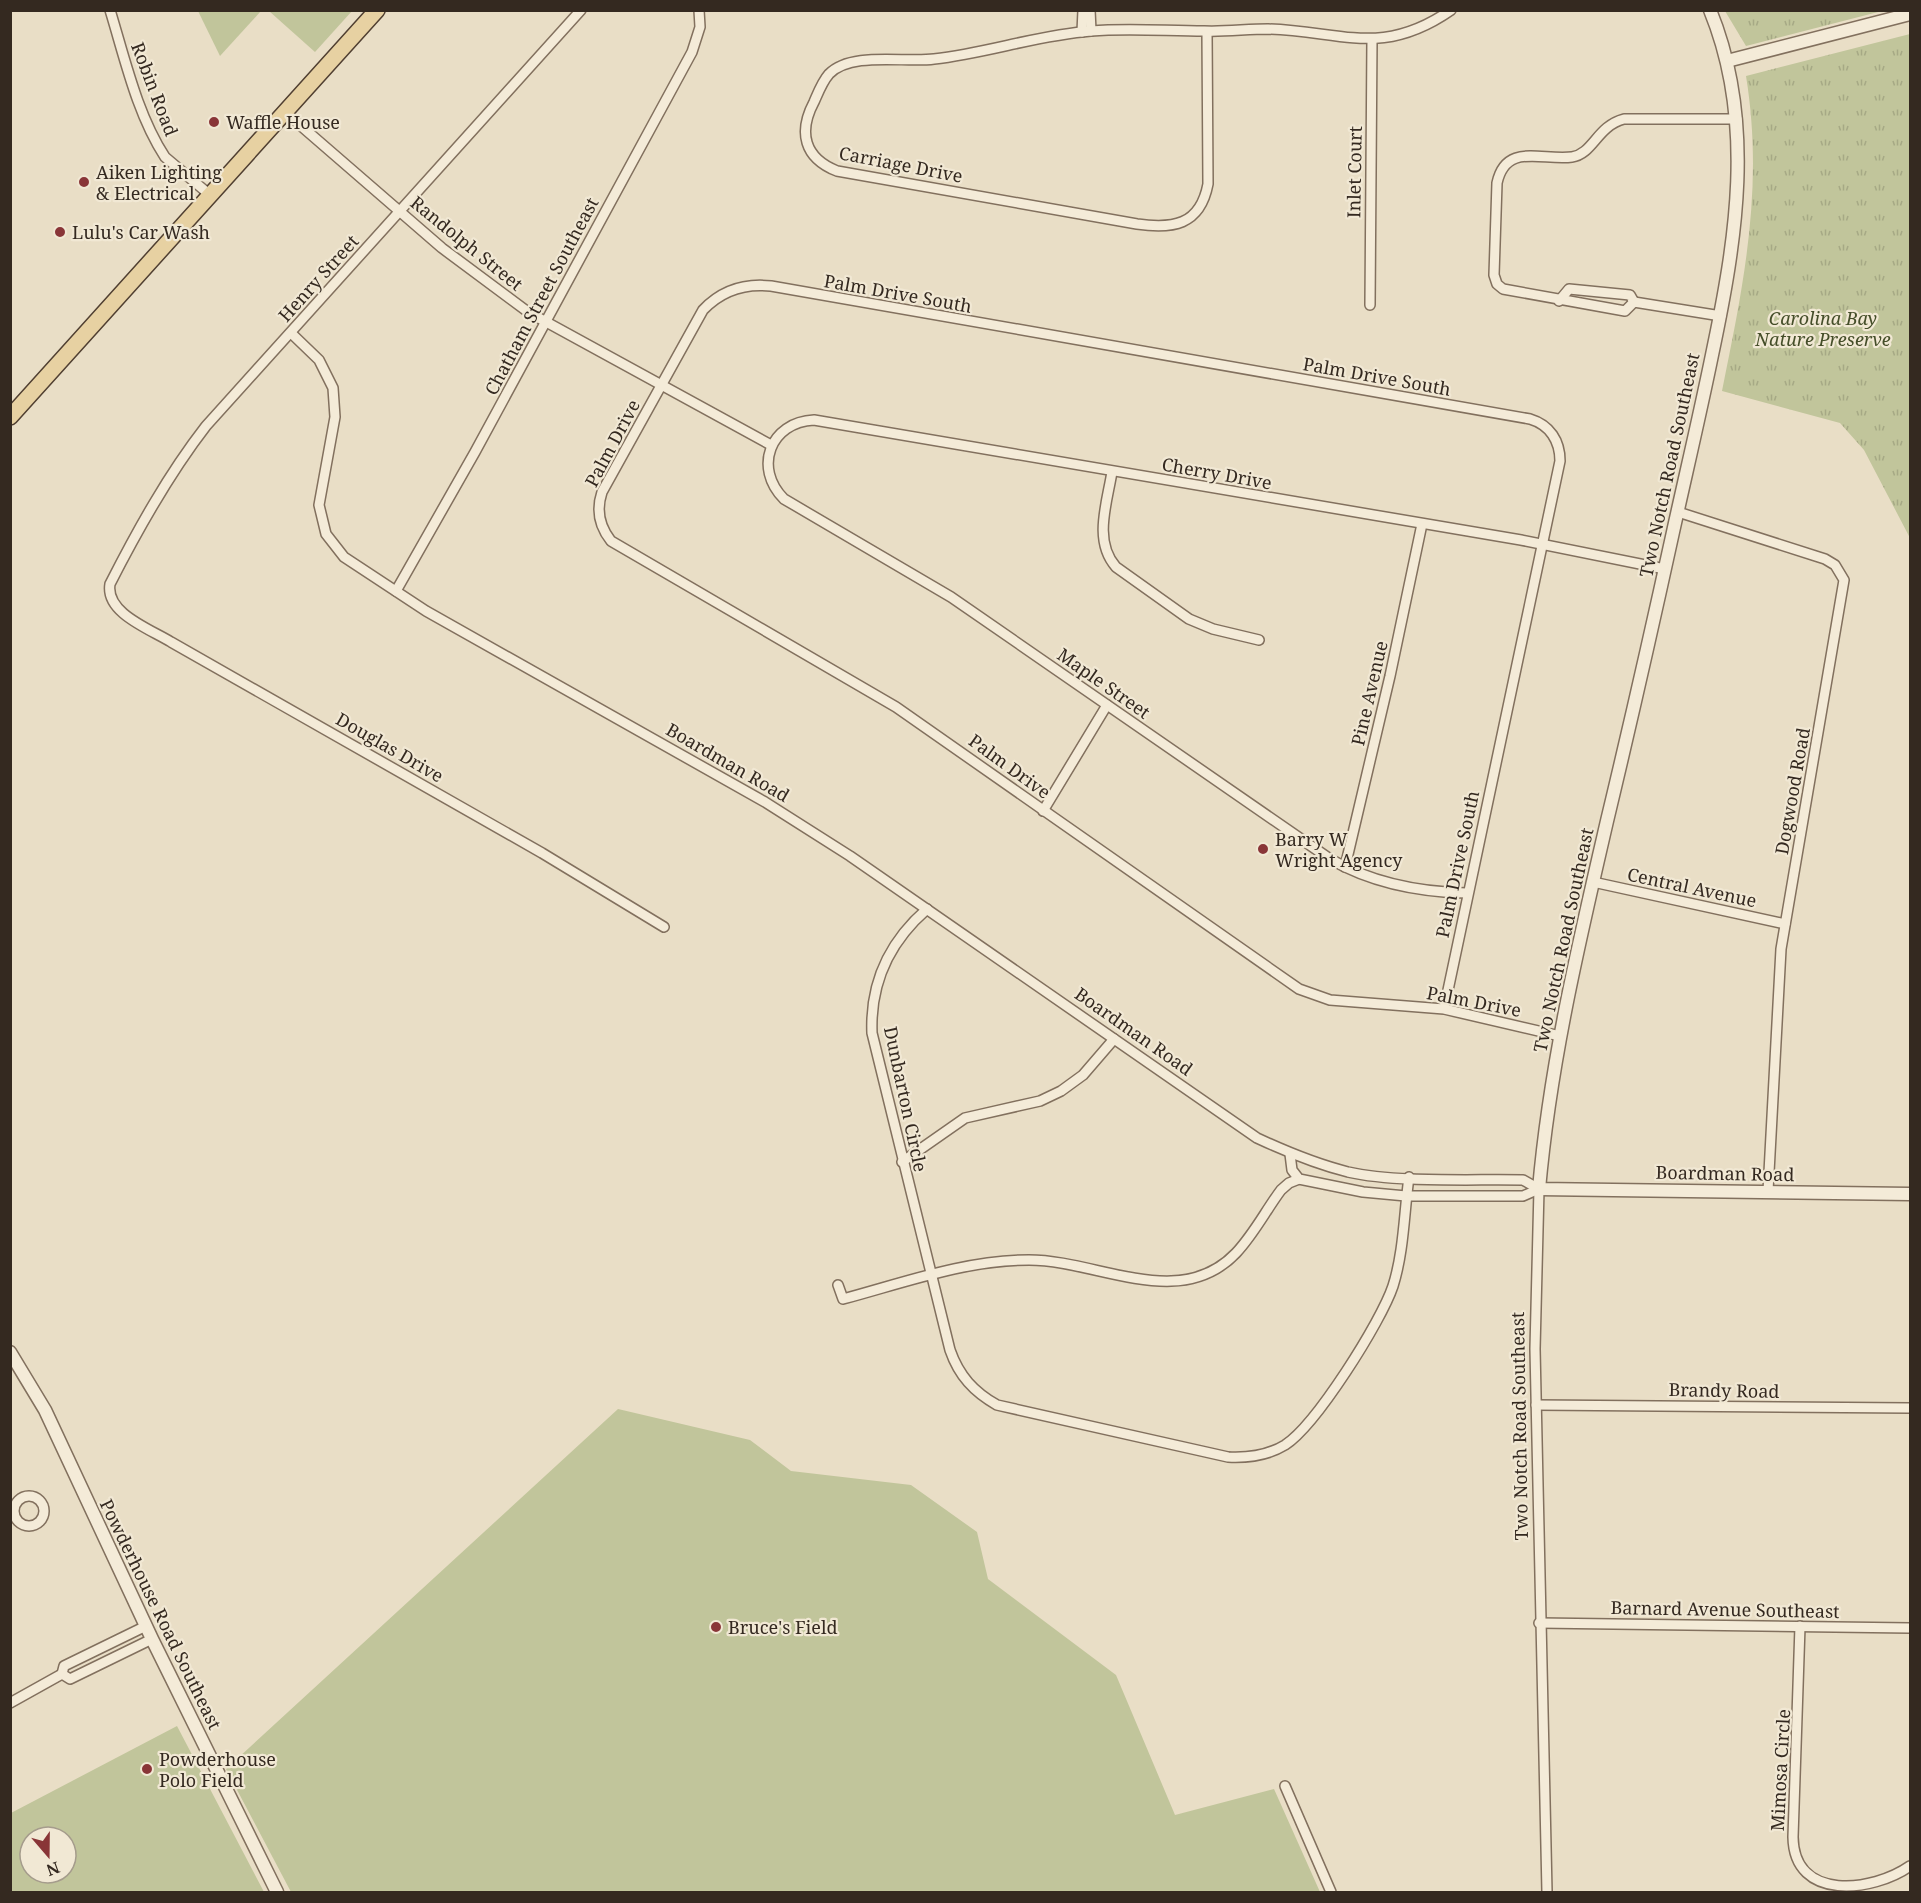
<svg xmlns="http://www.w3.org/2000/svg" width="1921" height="1903" font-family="'Noto Serif',serif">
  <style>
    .grass { fill: #c1c59b; fill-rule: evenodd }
    .park { fill: url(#park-tufts) }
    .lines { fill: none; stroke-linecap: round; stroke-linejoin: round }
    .minor-casing { stroke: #82705e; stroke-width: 12 }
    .tertiary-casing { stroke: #82705e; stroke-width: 15 }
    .primary-casing { stroke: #503f31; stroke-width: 18 }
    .minor { stroke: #f4ebd8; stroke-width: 9 }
    .tertiary { stroke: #f4ebd8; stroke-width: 12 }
    .primary { stroke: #e7d1a2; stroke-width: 15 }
    .poi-dot { fill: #893537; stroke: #f1e8d4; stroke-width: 2 }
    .labels { text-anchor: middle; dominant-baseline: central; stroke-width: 4.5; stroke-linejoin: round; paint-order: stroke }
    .street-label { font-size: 18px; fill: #342920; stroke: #f1e8d4 }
    .poi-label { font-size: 18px; fill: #342920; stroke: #f1e8d4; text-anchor: start }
    .park-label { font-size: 18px; font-style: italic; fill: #454e29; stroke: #f1e8d4 }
  </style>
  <defs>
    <pattern id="park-tufts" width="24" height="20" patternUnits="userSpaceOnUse" patternTransform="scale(1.5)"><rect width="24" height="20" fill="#c1c59b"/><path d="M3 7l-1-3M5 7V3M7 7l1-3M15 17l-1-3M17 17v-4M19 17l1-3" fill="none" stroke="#a6a985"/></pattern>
  </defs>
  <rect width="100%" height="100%" fill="#e9dec6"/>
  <!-- grass -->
  <g class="grass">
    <path d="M198,11H261L220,56Z"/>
    <path d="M269,11H352L315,52Z"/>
    <path d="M618,1409L750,1440L791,1471L911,1485L977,1532L988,1579L1116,1675L1175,1815L1274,1789L1320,1892H291L226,1769Z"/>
    <path d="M177,1726L264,1892H11V1813ZM30,1837H66V1873H30Z"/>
  </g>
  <!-- park -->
  <g class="park">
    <path d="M1725,11H1882L1746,46Z"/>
    <path d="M1910,34V538L1864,450L1840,423L1722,391C1744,282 1764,187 1746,76Z"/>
  </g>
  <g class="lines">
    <!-- minor casing -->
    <g class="minor-casing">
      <g id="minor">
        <path d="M110,10C125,59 137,114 165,157L210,195"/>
        <path d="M581,10L206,426C168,475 138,529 110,584C105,613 150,629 171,642L542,853L664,927"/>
        <path d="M1090,10L1091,31"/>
        <path d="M1082,32L1083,10"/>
        <path d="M1207,32L1208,184C1200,226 1172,229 1137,224L837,171C804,158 798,132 814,102C818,93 822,82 829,74C851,51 905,63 934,59C987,53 1038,35 1091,31C1128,28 1166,31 1204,31C1225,32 1247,29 1268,29C1341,31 1382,58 1451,10"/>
        <path d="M285,112L442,248L528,312L771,445"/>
        <path d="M1559,301L1569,289L1630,295L1634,302"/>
        <path d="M1370,305L1372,39"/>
        <path d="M1721,316L1634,302L1625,311L1503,289L1497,284L1494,275L1497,183C1506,142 1542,161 1572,157C1593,154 1597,126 1624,119H1737"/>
        <path d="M291,333L319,360L333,388L335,417L319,505L326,534L344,557L426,611L765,802L850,856L1257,1138C1287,1152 1316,1164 1348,1172C1397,1183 1471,1179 1523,1180L1539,1189"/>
        <path d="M1112,472C1107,503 1093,541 1116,567L1189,619L1213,629L1259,640"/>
        <path d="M1678,512L1825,559L1835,565L1844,580L1781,949L1768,1191"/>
        <path d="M396,591L475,452L692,52L700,27L699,10"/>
        <path d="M1043,811L1107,705"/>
        <path d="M1345,867L1390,676L1422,524"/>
        <path d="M1593,882L1785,924"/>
        <path d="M1466,893C1417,892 1372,883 1330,859L951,597L784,499C753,468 770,422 814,420L1521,540L1665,569"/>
        <path d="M927,909C889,942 870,982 872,1033L950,1350C959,1376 974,1392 997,1405L1228,1457C1248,1458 1267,1456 1285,1445C1316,1425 1381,1322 1393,1286C1404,1251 1404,1213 1409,1177"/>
        <path d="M1444,1009L1560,461C1560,441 1550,425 1530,419L771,286C744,283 722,290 703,310L602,492C596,510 599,526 611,541L896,707L1299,989L1330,1000L1444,1009L1560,1036"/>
        <path d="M1290,1154L1292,1170L1299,1179L1363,1192L1406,1196H1523L1539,1189"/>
        <path d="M902,1162L965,1118L1040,1101L1061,1091L1083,1075L1114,1039"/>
        <path d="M1539,1189L1535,1349L1547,1892"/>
        <path d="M838,1285L843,1299C903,1283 965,1260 1029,1260C1098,1260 1180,1312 1236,1253C1254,1234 1266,1210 1281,1190L1289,1183L1299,1179"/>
        <path d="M1536,1405L1910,1408"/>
        <circle cx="29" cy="1511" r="15"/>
        <path d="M1539,1623L1910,1628"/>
        <path d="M146,1626L64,1666L62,1674L70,1679L152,1639"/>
        <path d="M1800,1626L1793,1837C1794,1902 1873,1892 1910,1866"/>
        <path d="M10,1703L62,1674"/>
        <path d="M1285,1786L1331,1892"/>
      </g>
    </g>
    <!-- tertiary casing -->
    <g class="tertiary-casing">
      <g id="tertiary">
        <path d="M1710,10C1756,122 1736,241 1712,355C1700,414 1686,473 1673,532C1652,628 1630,725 1607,821C1579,942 1550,1064 1539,1189L1910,1194"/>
        <path d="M1727,61L1910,14"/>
        <path d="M10,1352L45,1410L152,1639L277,1892"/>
      </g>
    </g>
    <!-- primary casing -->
    <g class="primary-casing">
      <path id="primary" d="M10,417L377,10"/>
    </g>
    <!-- minor -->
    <use href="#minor" class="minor"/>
    <!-- tertiary -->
    <use href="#tertiary" class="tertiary"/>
    <!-- primary -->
    <use href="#primary" class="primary"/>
  </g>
  <!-- markers -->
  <g class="poi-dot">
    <circle cx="214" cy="122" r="6"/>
    <circle cx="84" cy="182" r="6"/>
    <circle cx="60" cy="232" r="6"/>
    <circle cx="1263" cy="849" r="6"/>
    <circle cx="716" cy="1627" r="6"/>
    <circle cx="147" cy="1769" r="6"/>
  </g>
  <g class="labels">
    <!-- street labels -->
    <g class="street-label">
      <text transform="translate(155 89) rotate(69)">Robin Road</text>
      <text transform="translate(901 164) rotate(11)">Carriage Drive</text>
      <text transform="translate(1354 172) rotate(-89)">Inlet Court</text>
      <text transform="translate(467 243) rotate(39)">Randolph Street</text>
      <text transform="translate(318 278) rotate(-48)">Henry Street</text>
      <text transform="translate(898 293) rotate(10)">Palm Drive South</text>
      <text transform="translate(541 296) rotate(-62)">Chatham Street Southeast</text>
      <text transform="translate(1377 376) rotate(10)">Palm Drive South</text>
      <text transform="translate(612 443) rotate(-62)">Palm Drive</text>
      <text transform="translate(1669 465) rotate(-78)">Two Notch Road Southeast</text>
      <text transform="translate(1217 473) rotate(10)">Cherry Drive</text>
      <text transform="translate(1104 683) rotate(35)">Maple Street</text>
      <text transform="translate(1369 693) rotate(-77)">Pine Avenue</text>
      <text transform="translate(390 747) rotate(30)">Douglas Drive</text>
      <text transform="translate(728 762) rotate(30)">Boardman Road</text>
      <text transform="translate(1010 766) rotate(36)">Palm Drive</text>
      <text transform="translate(1792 791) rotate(-80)">Dogwood Road</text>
      <text transform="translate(1457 864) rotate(-78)">Palm Drive South</text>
      <text transform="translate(1692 887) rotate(12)">Central Avenue</text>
      <text transform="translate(1563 940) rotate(-78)">Two Notch Road Southeast</text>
      <text transform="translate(1474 1001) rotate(11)">Palm Drive</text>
      <text transform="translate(1134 1031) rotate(35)">Boardman Road</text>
      <text transform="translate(906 1099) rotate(78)">Dunbarton Circle</text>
      <text transform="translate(1725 1173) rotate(1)">Boardman Road</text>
      <text transform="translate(1724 1390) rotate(1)">Brandy Road</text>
      <text transform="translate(1519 1426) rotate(-91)">Two Notch Road Southeast</text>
      <text transform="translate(1725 1609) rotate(1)">Barnard Avenue Southeast</text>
      <text transform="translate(161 1614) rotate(64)">Powderhouse Road Southeast</text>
      <text transform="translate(1780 1770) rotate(-87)">Mimosa Circle</text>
    </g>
    <!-- poi labels -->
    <g class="poi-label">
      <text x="226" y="122">Waffle House</text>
      <text x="96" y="172">Aiken Lighting<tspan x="96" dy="21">&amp; Electrical</tspan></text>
      <text x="72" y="232">Lulu's Car Wash</text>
      <text x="1275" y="839">Barry W<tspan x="1275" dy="21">Wright Agency</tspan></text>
      <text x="728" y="1627">Bruce's Field</text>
      <text x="159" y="1759">Powderhouse<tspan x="159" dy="21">Polo Field</tspan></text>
    </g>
    <!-- park labels -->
    <g class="park-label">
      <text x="1823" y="318">Carolina Bay<tspan x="1823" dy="21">Nature Preserve</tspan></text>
    </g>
  </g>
  <!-- border -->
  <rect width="1921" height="1903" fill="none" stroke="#342920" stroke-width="24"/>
  <!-- north arrow -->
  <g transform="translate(48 1855) rotate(160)"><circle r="28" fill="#f1e8d4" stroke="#a59c8c" stroke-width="1.5"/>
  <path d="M0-4.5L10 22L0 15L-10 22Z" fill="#893537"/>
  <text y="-9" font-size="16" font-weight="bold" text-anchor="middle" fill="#342920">N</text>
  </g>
</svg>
